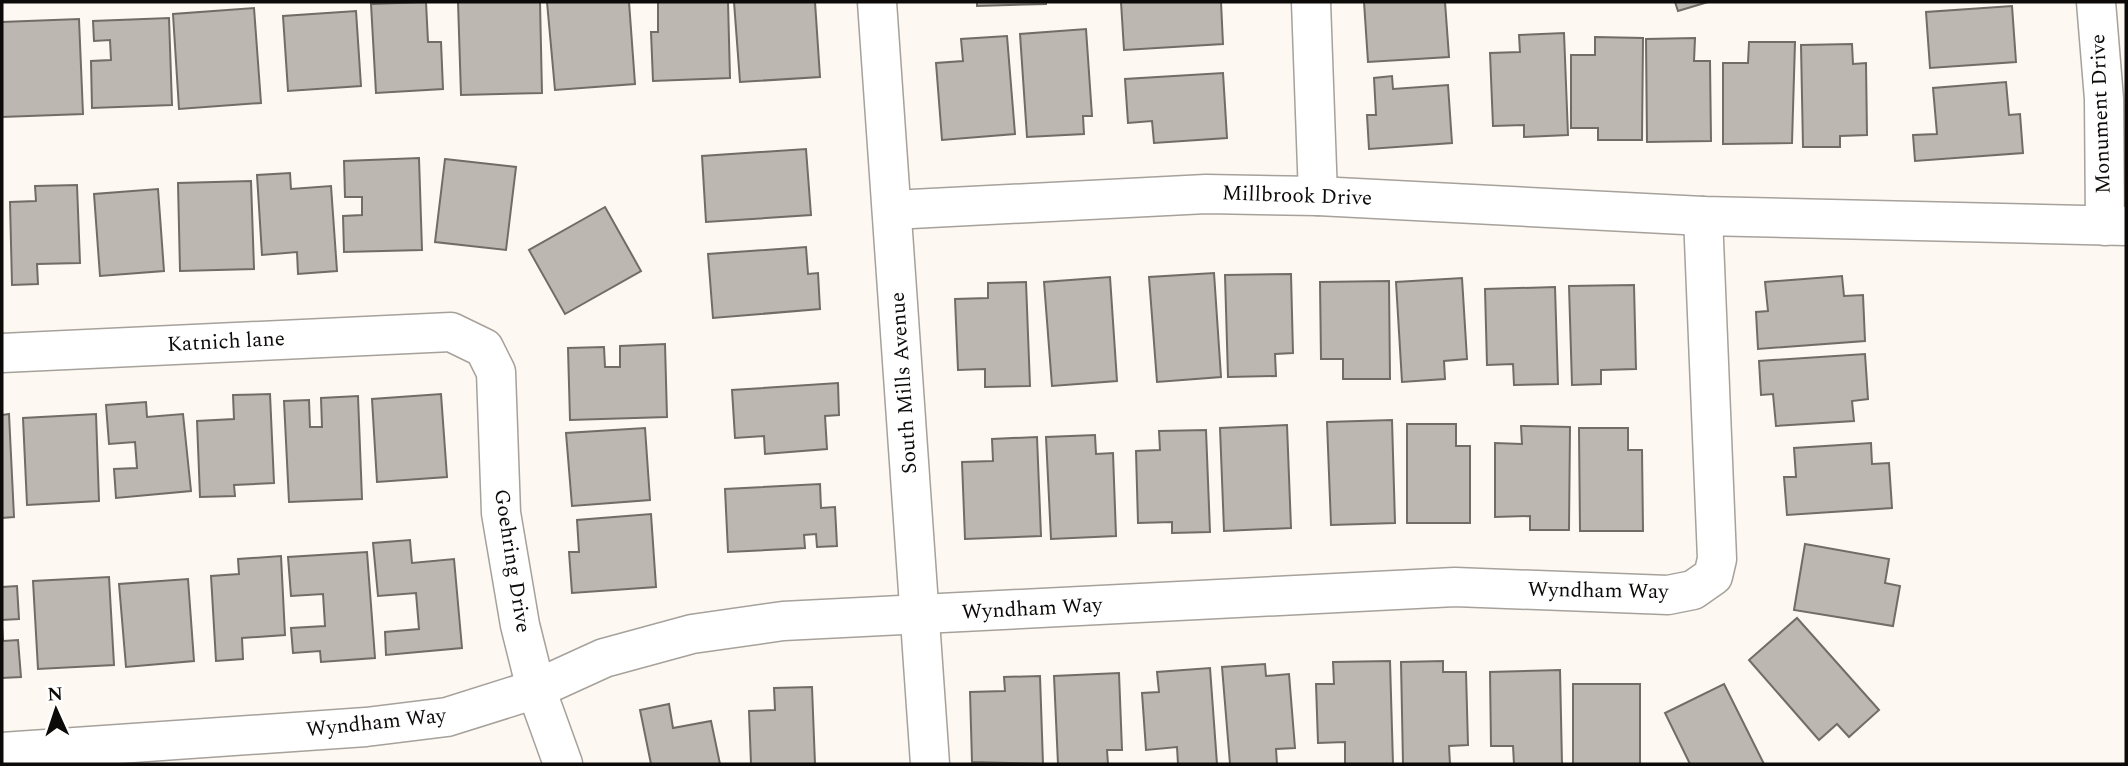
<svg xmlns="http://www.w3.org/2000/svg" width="2128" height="766" font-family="Spectral,serif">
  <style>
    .building { fill: #bcb7b1; stroke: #716c67; stroke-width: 2 }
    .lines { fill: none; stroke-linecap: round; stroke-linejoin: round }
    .minor-casing { stroke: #a6a19b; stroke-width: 41 }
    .minor { stroke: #fff; stroke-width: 38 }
    .labels { text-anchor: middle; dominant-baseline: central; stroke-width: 5; stroke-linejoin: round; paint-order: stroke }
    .street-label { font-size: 21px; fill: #0d0b0a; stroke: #fff }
  </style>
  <rect width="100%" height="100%" fill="#fdf8f2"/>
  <!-- building -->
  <g class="building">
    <path d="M426,2L428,42H441L443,89L376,93L371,4Z"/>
    <path d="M458,2H540L542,93L461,95Z"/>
    <path d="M547,2H629L635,84L555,90Z"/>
    <path d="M658,2H728L730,78L653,81L651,32H658Z"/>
    <path d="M734,2H815L820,77L740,82Z"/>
    <path d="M977,2H1046V4L977,6Z"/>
    <path d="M1121,2H1221L1223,44L1124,50Z"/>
    <path d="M1364,2H1445L1449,57L1368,62Z"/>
    <path d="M1675,2H1708L1678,11Z"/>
    <path d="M2012,6L2016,62L1930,68L1926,12Z"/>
    <path d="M254,8L261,103L179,109L173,14Z"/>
    <path d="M356,11L361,86L288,91L283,16Z"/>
    <path d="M169,18L172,105L92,108L91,61L111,60L110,40L94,41L93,21Z"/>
    <path d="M79,19L83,114L2,117V22Z"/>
    <path d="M1086,29L1092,116H1083L1084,134L1027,137L1020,34Z"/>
    <path d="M1564,33L1568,135L1524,137V125L1493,126L1490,53L1520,52L1519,35Z"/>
    <path d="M1007,36L1015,134L942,140L936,63L963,61L961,39Z"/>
    <path d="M1595,37L1643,38L1642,140H1598V128H1571V55H1595Z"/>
    <path d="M1695,38L1694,61H1710L1711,141L1647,142L1646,39Z"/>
    <path d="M1749,42H1795L1792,143L1723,144V63H1748Z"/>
    <path d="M1852,44L1853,64L1866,63L1867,135L1840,136V147H1803L1801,45Z"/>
    <path d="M1223,73L1227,138L1154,143L1152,121L1128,123L1125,79Z"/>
    <path d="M1392,76L1393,89L1448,85L1452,143L1369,149L1367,115H1376L1374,78Z"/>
    <path d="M2006,82L2009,115L2020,114L2023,153L1915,161L1913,135L1937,134L1933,88Z"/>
    <path d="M806,149L811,215L706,222L702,156Z"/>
    <path d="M419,158L422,250L344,252L343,216L362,215V197H345L344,161Z"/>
    <path d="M445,159L516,167L506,250L435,242Z"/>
    <path d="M290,173L291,189L331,186L337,271L298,274L297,252L262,255L257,175Z"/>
    <path d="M251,181L254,269L180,271L178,183Z"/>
    <path d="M77,185L80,263L37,264L38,284L12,285L10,202L36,201L35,186Z"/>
    <path d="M158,189L164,271L100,276L94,194Z"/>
    <path d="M605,207L641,271L565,314L529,250Z"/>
    <path d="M806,247L808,274L818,273L820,309L713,318L708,254Z"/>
    <path d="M1214,273L1221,377L1157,382L1149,277Z"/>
    <path d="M1291,274L1293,353L1275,354L1276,376L1228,377L1225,275Z"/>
    <path d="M1842,276L1844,296L1863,295L1865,341L1758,349L1756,312L1768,311L1765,282Z"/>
    <path d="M1110,277L1117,381L1052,386L1044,282Z"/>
    <path d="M1462,278L1467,359L1444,361L1445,379L1402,382L1396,282Z"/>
    <path d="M1389,281L1390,379H1343V359H1321L1320,282Z"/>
    <path d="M1026,282L1030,386L985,387V369L958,370L955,299L988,298V283Z"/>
    <path d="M1634,285L1636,369L1601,370V384L1572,385L1569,286Z"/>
    <path d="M1555,287L1558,384L1514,385L1513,364L1487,365L1485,289Z"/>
    <path d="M665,344L667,417L570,420L568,348L604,347L605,367H620V346Z"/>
    <path d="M1865,354L1868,399L1852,401L1854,421L1776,426L1773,394L1761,395L1759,361Z"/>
    <path d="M838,383L839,415L825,416L827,449L765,454L764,436L735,438L732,390Z"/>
    <path d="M270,394L274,483L234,485L235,496L200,497L197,421L234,419L233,395Z"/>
    <path d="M441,394L447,477L377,482L372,399Z"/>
    <path d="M358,396L362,499L289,502L284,401L309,400L310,427H322L321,398Z"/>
    <path d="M146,402L147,417L183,414L191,491L116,498L114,469L137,468L135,442L109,444L106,405Z"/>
    <path d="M9,414L14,517L2,518V415Z"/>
    <path d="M96,414L99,501L27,505L23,418Z"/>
    <path d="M1392,420L1395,523L1331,525L1327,422Z"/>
    <path d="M1407,424H1456V446H1470V523H1407Z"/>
    <path d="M1287,425L1291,528L1224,531L1220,428Z"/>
    <path d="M1521,426L1570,427L1569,530H1530V516L1495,517V443L1522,444Z"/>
    <path d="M645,428L650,500L572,506L566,433Z"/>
    <path d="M1579,428H1628V450H1642L1643,531H1580Z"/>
    <path d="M1206,430L1210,532L1172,533V522L1138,523L1136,451L1160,450L1159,431Z"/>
    <path d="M1095,435L1096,454L1113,453L1116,536L1051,539L1046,437Z"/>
    <path d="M1037,437L1041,536L965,539L962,462L993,461L992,439Z"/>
    <path d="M1871,443L1872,464L1889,463L1892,508L1787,515L1784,477H1796L1794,448Z"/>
    <path d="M820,484L821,508L835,507L837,546L817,547L816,534L804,535L805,548L728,552L725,489Z"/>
    <path d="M651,514L656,587L572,593L569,552H579L577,520Z"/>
    <path d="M410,540L412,563L454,559L462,648L386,655L385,632L419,629L416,593L378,596L373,543Z"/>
    <path d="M1805,544L1889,559L1885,583L1900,586L1893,626L1794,610Z"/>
    <path d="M367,552L375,658L321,662L320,651L293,653L291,628L325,626L323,594L291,596L288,557Z"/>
    <path d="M281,556L285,635L242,638L243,659L216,661L211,576L239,574L238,559Z"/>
    <path d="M109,577L114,665L38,669L33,581Z"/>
    <path d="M188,579L194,661L126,667L119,584Z"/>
    <path d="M17,586L19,619L2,620V587Z"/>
    <path d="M1797,618L1879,710L1849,737L1837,724L1819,740L1749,660Z"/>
    <path d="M2,627L3,641L18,640L21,677L2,678Z"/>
    <path d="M1390,661L1393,764H1345V742L1318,743L1316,684H1334L1333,662Z"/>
    <path d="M1443,661V672H1466L1468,745L1449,746L1450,764H1403L1401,662Z"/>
    <path d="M1265,664L1266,676L1289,674L1295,748L1276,749L1277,764H1230L1222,667Z"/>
    <path d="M1210,668L1217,764H1178L1177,747L1146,750L1142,693L1159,692L1157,672Z"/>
    <path d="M1560,670L1562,764H1514L1513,746H1491L1490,672Z"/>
    <path d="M1119,673L1122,750H1107L1108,764H1058L1054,676Z"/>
    <path d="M1040,676L1043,764L972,762L970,692L1005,691L1004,677Z"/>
    <rect x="1573" y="684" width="67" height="80"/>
    <path d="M1724,684L1764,764H1690L1665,713Z"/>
    <path d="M812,687L815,764H751L749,711L775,710L774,688Z"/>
    <path d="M669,704L673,728L711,721L720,764H651L640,710Z"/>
  </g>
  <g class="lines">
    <!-- minor casing -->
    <g class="minor-casing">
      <g id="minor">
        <path d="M877,2L930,764"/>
        <path d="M1311,2L1318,196"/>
        <path d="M2096,2L2104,99L2105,226"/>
        <path d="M892,210L1206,194L1318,196L1703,216L2126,226"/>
        <path d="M2,353L451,332L484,348L496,372L501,513L520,625L536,689L563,764"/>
        <path d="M2,752L366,727L447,717L536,689L604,658L692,634L783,621L1455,587L1668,595L1693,590L1713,576L1717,559L1703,216"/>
      </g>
    </g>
    <!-- minor -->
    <use href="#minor" class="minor"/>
  </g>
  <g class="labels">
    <!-- street labels -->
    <g class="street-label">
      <text transform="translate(2101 114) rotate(-92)">Monument Drive</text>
      <text transform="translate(1297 196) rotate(2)">Millbrook Drive</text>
      <text transform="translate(226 342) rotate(-3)">Katnich lane</text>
      <text transform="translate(904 383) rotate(-94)">South Mills Avenue</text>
      <text transform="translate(512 561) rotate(81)">Goehring Drive</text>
      <text transform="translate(1598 591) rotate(1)">Wyndham Way</text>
      <text transform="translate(1032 609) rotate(-3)">Wyndham Way</text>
      <text transform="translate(376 723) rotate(-6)">Wyndham Way</text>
    </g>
  </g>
  <!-- border -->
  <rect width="2128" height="766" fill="none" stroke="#0d0b0a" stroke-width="7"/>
  <!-- north arrow -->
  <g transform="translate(56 710) rotate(357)" stroke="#ffffff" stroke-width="5" paint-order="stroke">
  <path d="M0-5L12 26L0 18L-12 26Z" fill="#0d0b0a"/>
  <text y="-10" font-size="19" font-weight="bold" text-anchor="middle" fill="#0d0b0a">N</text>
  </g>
</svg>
